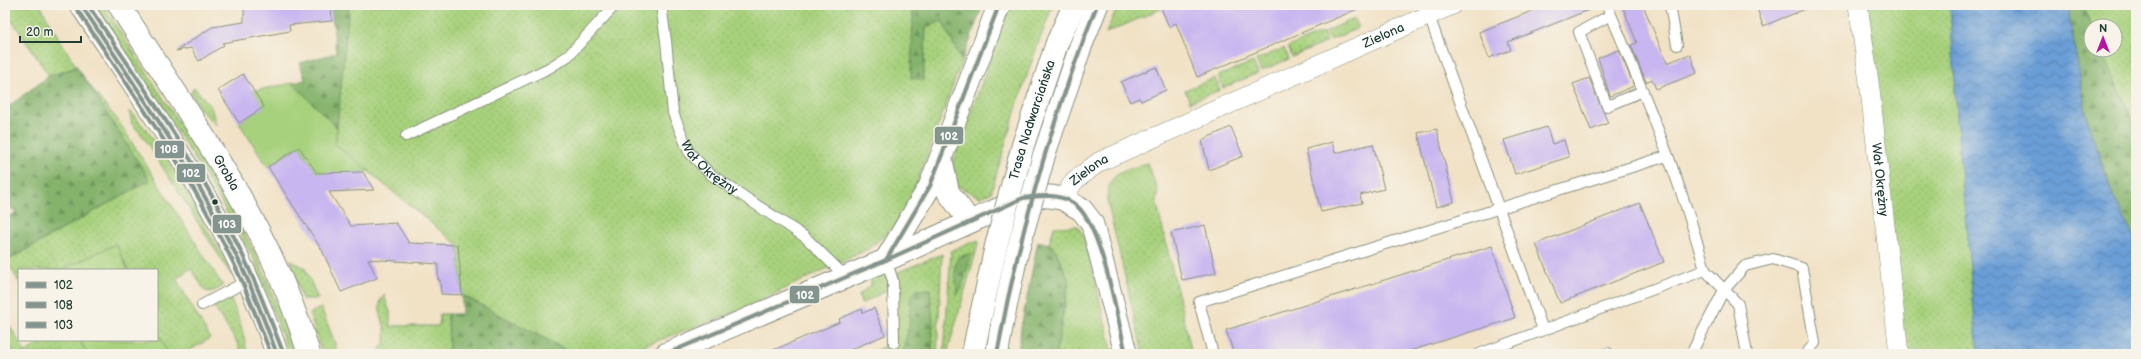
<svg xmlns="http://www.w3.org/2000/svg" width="2141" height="359" font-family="'Balsamiq Sans',sans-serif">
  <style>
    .grass { fill: url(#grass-dots); stroke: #638758 }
    .forest { fill: url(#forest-firs); stroke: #527850 }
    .garden { fill: #a7d17c; stroke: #638758 }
    .water { fill: url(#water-waves); stroke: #456e85 }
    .building { fill: #c8b6f0 }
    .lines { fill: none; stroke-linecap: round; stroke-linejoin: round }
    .service-casing { stroke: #88907d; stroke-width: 12 }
    .minor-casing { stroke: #88907d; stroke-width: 20 }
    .tertiary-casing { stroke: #88907d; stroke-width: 24 }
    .secondary-casing { stroke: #88907d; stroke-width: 24 }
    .primary-casing { stroke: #88907d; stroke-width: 24 }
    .service { stroke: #fff; stroke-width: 10 }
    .minor { stroke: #fff; stroke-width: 19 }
    .tertiary { stroke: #fff; stroke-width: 22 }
    .secondary { stroke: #fff; stroke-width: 22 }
    .primary { stroke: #fff; stroke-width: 22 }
    .primary-bridge-casing { stroke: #88907d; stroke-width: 24; stroke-linecap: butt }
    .primary-bridge { stroke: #fff; stroke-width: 22 }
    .bus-1-casing { stroke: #f7f3e8; stroke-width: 7 }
    .bus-2-casing { stroke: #f7f3e8; stroke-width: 7 }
    .bus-3-casing { stroke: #f7f3e8; stroke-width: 7 }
    .bus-1 { stroke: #84948f; stroke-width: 4 }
    .bus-2 { stroke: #84948f; stroke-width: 4 }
    .bus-3 { stroke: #84948f; stroke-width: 4 }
    .bus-dot { fill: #1f3d34; stroke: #f7f3e8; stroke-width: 1.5 }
    .labels { text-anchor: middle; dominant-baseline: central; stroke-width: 4; stroke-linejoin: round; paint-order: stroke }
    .street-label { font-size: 13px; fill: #1f3d34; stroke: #f7f3e8 }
    .line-badge { stroke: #f7f3e8; stroke-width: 1.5 }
    .badge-label { font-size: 11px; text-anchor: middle; font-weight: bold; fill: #fff }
  </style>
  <defs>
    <pattern id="grass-dots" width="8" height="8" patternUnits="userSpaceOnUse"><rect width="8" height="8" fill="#a7d17c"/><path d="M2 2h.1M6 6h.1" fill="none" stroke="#8fb46c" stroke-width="1.8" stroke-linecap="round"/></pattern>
    <pattern id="forest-firs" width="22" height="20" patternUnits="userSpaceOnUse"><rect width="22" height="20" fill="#85b36c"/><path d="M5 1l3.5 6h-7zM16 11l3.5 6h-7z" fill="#6c935a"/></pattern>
    <pattern id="water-waves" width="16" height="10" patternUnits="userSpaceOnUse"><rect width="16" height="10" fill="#6b9ed6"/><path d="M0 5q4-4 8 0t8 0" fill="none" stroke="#5782ae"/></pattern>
  </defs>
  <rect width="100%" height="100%" fill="#f7f3e8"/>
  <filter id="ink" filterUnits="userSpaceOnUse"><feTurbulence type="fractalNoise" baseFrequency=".025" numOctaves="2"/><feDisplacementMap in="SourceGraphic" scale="8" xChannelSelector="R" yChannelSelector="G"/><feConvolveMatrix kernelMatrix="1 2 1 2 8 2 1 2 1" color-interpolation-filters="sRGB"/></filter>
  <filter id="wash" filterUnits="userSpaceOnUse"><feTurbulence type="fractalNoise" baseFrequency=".012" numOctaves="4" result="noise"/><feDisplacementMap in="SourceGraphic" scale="16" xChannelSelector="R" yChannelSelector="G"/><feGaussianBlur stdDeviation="0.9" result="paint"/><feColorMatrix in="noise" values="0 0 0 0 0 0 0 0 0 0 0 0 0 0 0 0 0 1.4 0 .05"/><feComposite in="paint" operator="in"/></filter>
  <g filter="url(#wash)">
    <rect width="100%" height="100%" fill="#f1e2c6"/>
    <!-- grass -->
    <g class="grass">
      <path d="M5,5H40C62,45 86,85 117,119L223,286L212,292L205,291L191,268L176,279L210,338C194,348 187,354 168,354L157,331V270H128L116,244L61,270H19V282L7,261L149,180L77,67L49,76L5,10Z"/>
      <path d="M96,5H103L207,166L259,260L296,354H289L255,261L202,170Z"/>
      <path d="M349,5H911L923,80L926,27L942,20L962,61L913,193L894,228L868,249L736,312L621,354H574L462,295L458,245L335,144Z"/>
      <path d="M1010,5H1053C1028,67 1009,130 991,193L980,197L955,185L952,165Z"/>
      <path d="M1118,5H1170L1106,33Z"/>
      <path d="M1867,5H1950L1959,149L1978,354H1905Z"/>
      <path d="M2083,5H2136V129L2102,50H2115V26H2092Z"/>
      <path d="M1354,19L1358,28L1330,40L1326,31Z"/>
      <path d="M1323,32L1327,42L1292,57L1288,47Z"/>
      <path d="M1284,48L1289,59L1261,71L1256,60Z"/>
      <path d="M1253,62L1258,73L1223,88L1218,76Z"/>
      <path d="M1215,78L1220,90L1190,102L1185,90Z"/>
      <path d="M194,87L211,107L216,125L200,109L191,93Z"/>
      <path d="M129,110C163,145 186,191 209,233C217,247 228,262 232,276L142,135L132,124Z"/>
      <path d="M1147,163L1158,191L1156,200L1192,354H1143L1107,200C1108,171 1124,171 1147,163Z"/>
      <path d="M1078,226L1085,239L1113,354H1056L1069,280L1055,249L1049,244L1054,227Z"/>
      <path d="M979,241L947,354H944L951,251L963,245Z"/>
      <path d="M942,254L937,354H893L898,272Z"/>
      <path d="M290,260L305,268L318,299H302Z"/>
      <path d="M886,273L889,289L861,304L859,295L871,285V279Z"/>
      <path d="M228,294C238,314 244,332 247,354H241L238,344L214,307L217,302Z"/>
      <path d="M384,295L390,312V326H439L440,314H448L449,354H376C400,331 369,314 384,295Z"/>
      <path d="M321,308L334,340L337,354H322L310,315L312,312Z"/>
      <path d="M5,317L25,352L46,340H80L87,354H14L5,339Z"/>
    </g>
    <!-- forest -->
    <g class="forest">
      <path d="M331,5H349L337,128L292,83L305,80L300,63L336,53Z"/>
      <path d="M911,5H983L962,61L942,21L926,27L923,80L911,78L913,13Z"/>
      <path d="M2067,5H2083L2092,26L2091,50H2102L2136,129V241L2113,196L2088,123Z"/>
      <path d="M77,67L150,180L5,261V217L16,214L5,199V109L49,76Z"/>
      <path d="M1038,241L1049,244L1055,249L1069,280L1056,354H1018L1021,328Z"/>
      <path d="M972,253L962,286L957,295L955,267L958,257Z"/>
      <path d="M930,289L933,322L932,354H902L909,326L910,298L917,290Z"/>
      <path d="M462,295L574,354H449L448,314H462Z"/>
    </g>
    <!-- garden -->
    <g class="garden">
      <path d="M292,83L337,128L335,144L369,171L320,178L299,147L268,167L239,123L263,107L253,91Z"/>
      <path d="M116,244L128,270H61Z"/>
      <path d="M157,331L168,354H87L80,340H157Z"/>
      <path d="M894,343L893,354H867Z"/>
    </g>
    <!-- water -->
    <path class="water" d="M1950,5H2067L2088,123L2113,196L2136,241V354H1978L1959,149Z"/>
    <g id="blocks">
      <!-- building -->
      <g class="building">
        <path d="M244,5H331L332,21L289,25L290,31L222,43L224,45L199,61L191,48L176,51L212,27L244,22Z"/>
        <path d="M1160,5H1367L1197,77L1176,23L1169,27Z"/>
        <path d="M1547,5L1599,6L1508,42L1511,50L1489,58L1479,32Z"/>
        <path d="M1622,5H1643L1667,63L1690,54L1697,73L1656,89L1652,79L1646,82L1631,45L1637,43Z"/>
        <path d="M1756,5H1813V6L1763,26Z"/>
        <path d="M1619,50L1634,86L1610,96L1598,58Z"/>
        <path d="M1156,67L1166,90L1141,101L1139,98L1130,102L1121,82Z"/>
        <path d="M243,74L264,107L239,123L218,90Z"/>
        <path d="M1589,78L1608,123L1591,130L1573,84Z"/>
        <path d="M1231,127L1243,156L1209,170L1202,140Z"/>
        <path d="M1547,127L1552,144L1564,140L1569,157L1515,174L1504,140Z"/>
        <path d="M1437,129L1454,202L1436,207L1418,133Z"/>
        <path d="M1332,142L1335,153L1373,144L1384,189L1360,195L1362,203L1321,212L1306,149Z"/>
        <path d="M299,147L317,173L363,172L374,190L329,192L351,226L396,223L409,243L458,245L462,295L441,294L440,280H438V264L368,259L377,278L341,292L322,250L268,167Z"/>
        <path d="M1640,203L1664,262L1560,303L1536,244Z"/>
        <path d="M1205,225L1216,273L1182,280L1171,233Z"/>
        <path d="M1492,246L1515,318L1400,354H1234L1226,330Z"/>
        <path d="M874,308L885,335L840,354H764L840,322L839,319L862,309L863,313Z"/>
      </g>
    </g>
  </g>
  <g filter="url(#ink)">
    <use href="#blocks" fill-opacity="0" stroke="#88907d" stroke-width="1"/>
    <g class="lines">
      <!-- service casing -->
      <g class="service-casing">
        <g id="service">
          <path id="s1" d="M661,5L666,41L673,113L689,152L710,174L805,237L846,277"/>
          <path d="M1670,5L1677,45"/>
          <path d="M1611,15L1579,32L1607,106L1643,91"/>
          <path d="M1429,16L1543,330"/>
          <path d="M406,136L549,68L568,56L615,5"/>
          <path d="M886,260L893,281L894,343"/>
          <path d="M1705,270L1738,304L1747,354"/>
          <path d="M202,305L249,280"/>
          <path d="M1213,354L1199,302L1667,156"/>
          <path d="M1479,354L1705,270C1681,179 1643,92 1607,5"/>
          <path d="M1606,354L1608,353"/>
          <path d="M1691,354L1724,290L1745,266L1773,259L1802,268L1815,343L1806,354"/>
        </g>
      </g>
      <!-- minor casing -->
      <g class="minor-casing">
        <g id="minor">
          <path id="s2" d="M1858,5L1870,89L1899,354"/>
          <path id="s3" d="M1063,199L1074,181L1099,162L1452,5"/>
        </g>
      </g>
      <!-- tertiary casing -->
      <g class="tertiary-casing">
        <path id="tertiary" d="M666,354L886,260L1023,198C1037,195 1049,195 1063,199"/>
      </g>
      <!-- secondary casing -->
      <g class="secondary-casing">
        <g id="secondary">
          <path d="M81,5C154,115 236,227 277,354"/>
          <path id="s4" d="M119,5C190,116 271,226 309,354"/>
        </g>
      </g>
      <!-- primary casing -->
      <g class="primary-casing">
        <g id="primary">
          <path d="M1057,43L1074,5"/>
          <path d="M1080,48L1097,5"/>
          <path d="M941,158L948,192L970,222"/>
          <path d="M1063,199L1082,210L1092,223L1126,354"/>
          <path d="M886,260L930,186L999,5"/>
          <path d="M973,354L979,324"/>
          <path d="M997,354L1002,324"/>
        </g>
      </g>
      <!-- service -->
      <use href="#service" class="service"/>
      <!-- minor -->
      <use href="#minor" class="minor"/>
      <!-- tertiary -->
      <use href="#tertiary" class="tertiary"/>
      <!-- secondary -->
      <use href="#secondary" class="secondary"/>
      <!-- primary -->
      <use href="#primary" class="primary"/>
      <!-- primary-bridge casing -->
      <g class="primary-bridge-casing">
        <g id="primary-bridge">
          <path id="s5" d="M979,324L996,246L1023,145L1057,43"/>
          <path d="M1002,324L1017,253L1044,155L1080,48"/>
        </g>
      </g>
      <!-- primary-bridge -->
      <use href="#primary-bridge" class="primary-bridge"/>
      <!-- bus-1 casing -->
      <g class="bus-1-casing">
        <g id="bus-1">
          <path d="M81,5C137,88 195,171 239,261C254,291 265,323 277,354"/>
          <path d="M886,260L930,186L999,5"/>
          <path d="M666,354L886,260L1023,198C1041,196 1057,193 1073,203C1101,219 1118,321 1126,354"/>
          <path d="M997,354C1019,234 1052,118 1097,5"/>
        </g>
      </g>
      <!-- bus-2 casing -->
      <g class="bus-2-casing">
        <path id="bus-2" d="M76,8C132,91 190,174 234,264C248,293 259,324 271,354"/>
      </g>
      <!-- bus-3 casing -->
      <g class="bus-3-casing">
        <path id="bus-3" d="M88,5C143,87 203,169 245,260C259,290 271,321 283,352"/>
      </g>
      <!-- bus-1 -->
      <use href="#bus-1" class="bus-1"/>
      <!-- bus-2 -->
      <use href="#bus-2" class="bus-2"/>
      <!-- bus-3 -->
      <use href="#bus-3" class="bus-3"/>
    </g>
  </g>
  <!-- markers -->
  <circle class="bus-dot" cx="215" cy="202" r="3.5"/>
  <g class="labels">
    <!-- street labels -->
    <g class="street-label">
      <text stroke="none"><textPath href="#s3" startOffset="364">Zielona</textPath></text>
      <text stroke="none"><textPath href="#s5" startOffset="211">Trasa Nadwarciańska</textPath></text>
      <text stroke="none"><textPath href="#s1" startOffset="176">Wał Okrężny</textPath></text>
      <text stroke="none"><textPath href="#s3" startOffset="40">Zielona</textPath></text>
      <text stroke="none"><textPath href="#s4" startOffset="199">Grobla</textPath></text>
      <text stroke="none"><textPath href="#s2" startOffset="176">Wał Okrężny</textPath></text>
    </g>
  </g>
  <g class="line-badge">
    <rect x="934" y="126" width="30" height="19" rx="4" fill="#84948f"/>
    <rect x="154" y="140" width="31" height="19" rx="4" fill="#84948f"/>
    <rect x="176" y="163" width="30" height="20" rx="4" fill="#84948f"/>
    <rect x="212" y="214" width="30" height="20" rx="4" fill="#84948f"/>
    <rect x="789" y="285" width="31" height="19" rx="4" fill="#84948f"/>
  </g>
  <g class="badge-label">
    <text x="949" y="140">102</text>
    <text x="169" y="153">108</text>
    <text x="191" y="177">102</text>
    <text x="227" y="228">103</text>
    <text x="805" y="299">102</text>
  </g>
  <!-- margin -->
  <rect width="2141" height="359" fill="none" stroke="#f7f3e8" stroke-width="20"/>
  <!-- legend -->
  <rect x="18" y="269" width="140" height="72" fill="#f7f3e8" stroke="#a1aaa0"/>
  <rect x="26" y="282" width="20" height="6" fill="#84948f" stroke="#a1aaa0"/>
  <text x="54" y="289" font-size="12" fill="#1f3d34">102</text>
  <rect x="26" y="302" width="20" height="6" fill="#84948f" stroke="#a1aaa0"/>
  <text x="54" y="309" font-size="12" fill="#1f3d34">108</text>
  <rect x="26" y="322" width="20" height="6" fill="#84948f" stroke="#a1aaa0"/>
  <text x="54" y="329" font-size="12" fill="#1f3d34">103</text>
  <!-- north arrow -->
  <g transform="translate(2103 38)"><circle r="19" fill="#f7f3e8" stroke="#a1aaa0"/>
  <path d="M0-3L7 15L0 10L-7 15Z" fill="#b5179e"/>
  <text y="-6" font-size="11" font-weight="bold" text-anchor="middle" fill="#1f3d34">N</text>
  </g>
  <!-- scale -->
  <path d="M20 36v6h61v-6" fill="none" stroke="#1f3d34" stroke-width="2"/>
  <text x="26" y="36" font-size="12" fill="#1f3d34" stroke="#f7f3e8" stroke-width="3" paint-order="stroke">20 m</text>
</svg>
